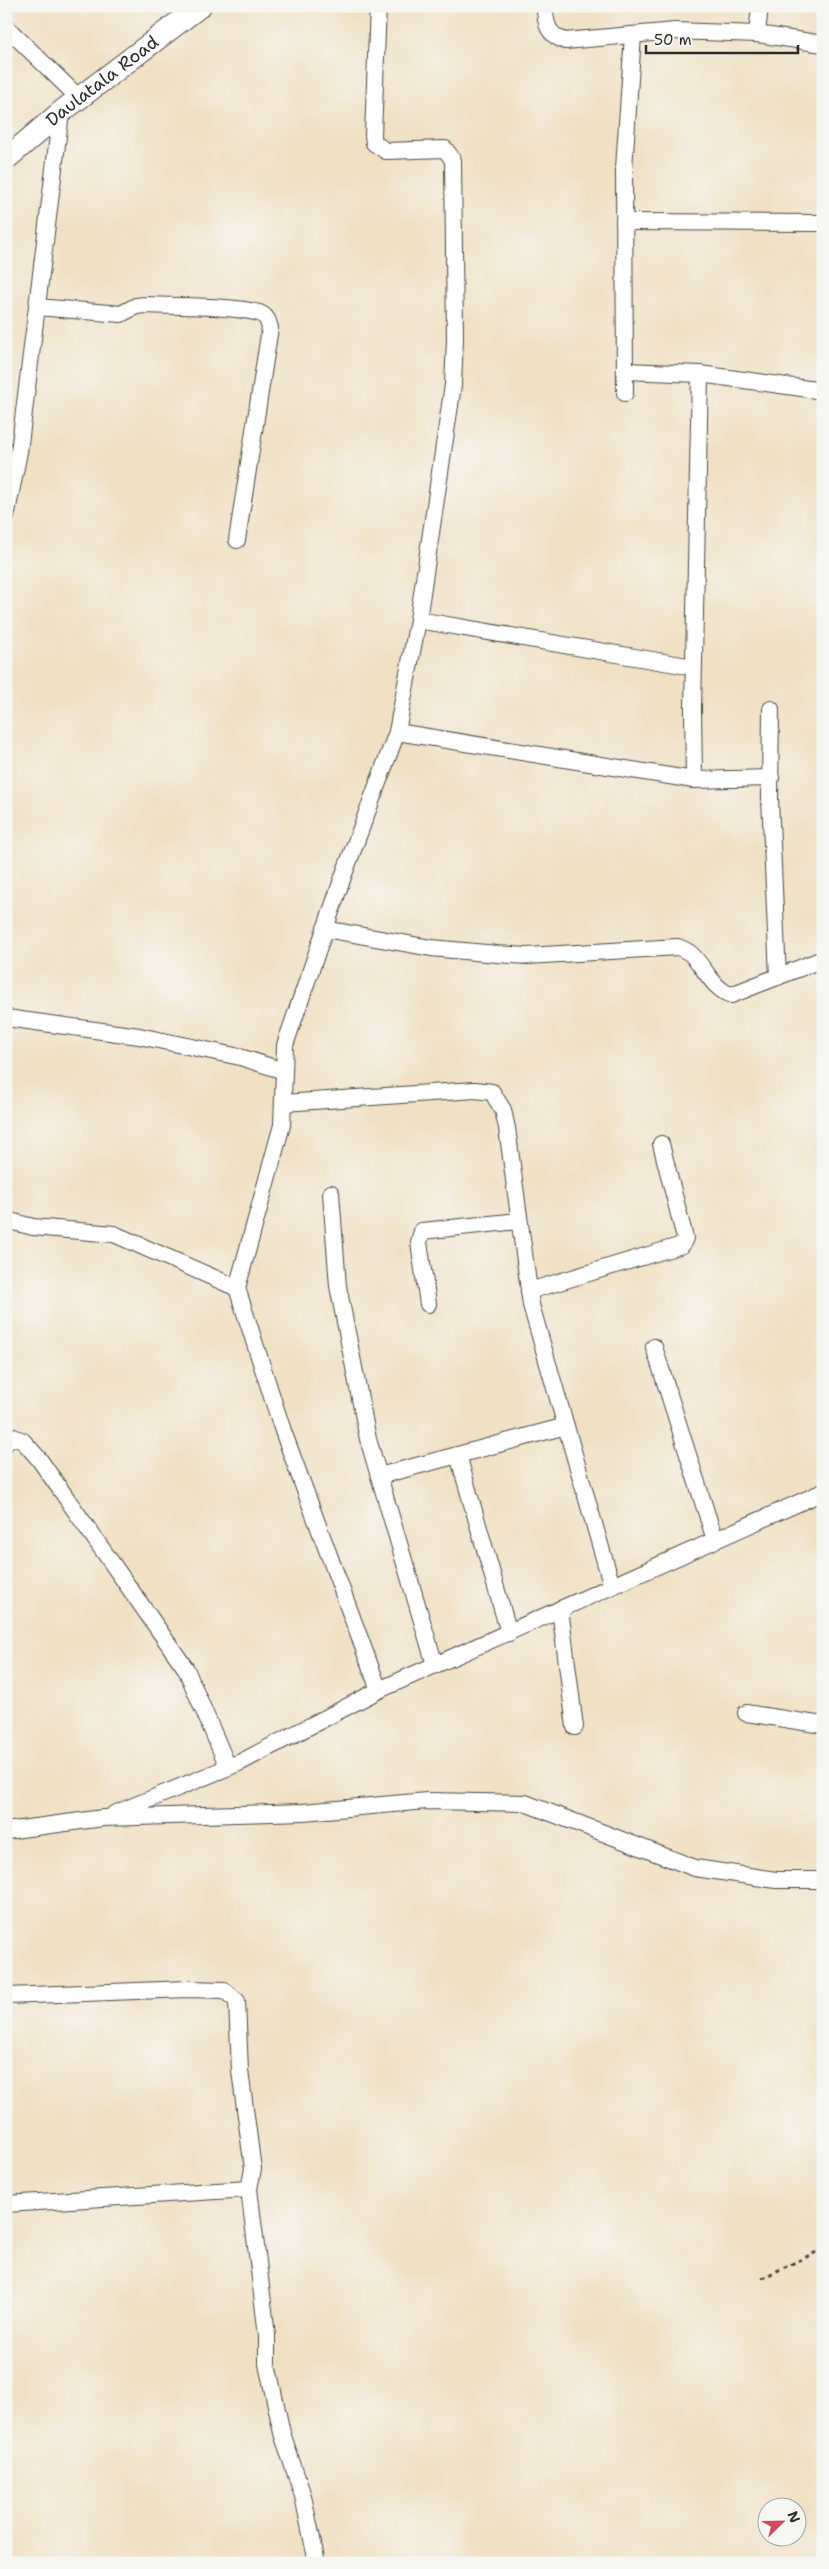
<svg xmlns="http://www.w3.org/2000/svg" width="829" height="2569" font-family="'Shantell Sans',sans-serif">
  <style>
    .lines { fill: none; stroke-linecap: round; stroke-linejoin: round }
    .minor-casing { stroke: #494642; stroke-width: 18 }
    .secondary-casing { stroke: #494642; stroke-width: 24 }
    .path { stroke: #494642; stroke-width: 3; stroke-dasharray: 4 4; stroke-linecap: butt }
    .minor { stroke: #fff; stroke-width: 16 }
    .secondary { stroke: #fff; stroke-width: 22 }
    .labels { text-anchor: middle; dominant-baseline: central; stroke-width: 5; stroke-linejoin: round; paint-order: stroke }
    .street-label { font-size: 18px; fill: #2b2b2b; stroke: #f6f6f2 }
  </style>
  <rect width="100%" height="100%" fill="#f6f6f2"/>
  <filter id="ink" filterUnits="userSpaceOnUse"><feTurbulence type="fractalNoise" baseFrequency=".02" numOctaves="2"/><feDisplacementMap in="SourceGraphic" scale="10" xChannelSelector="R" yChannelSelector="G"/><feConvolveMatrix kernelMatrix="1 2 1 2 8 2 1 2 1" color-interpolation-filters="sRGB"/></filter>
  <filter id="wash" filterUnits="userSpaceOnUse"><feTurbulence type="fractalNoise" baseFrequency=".0096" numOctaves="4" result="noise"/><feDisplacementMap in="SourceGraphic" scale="20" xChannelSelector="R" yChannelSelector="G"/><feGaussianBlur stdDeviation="1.12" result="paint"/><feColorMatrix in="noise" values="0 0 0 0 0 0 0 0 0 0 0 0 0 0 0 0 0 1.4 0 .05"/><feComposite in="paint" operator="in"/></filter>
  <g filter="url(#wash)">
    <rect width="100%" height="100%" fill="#f0e1c4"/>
  </g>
  <g filter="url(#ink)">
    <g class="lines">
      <!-- minor casing -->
      <g class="minor-casing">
        <g id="minor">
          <path d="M378,6L373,135L374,143L386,151L445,149L453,160L455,339L453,385L418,620L397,732L344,874L285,1045L282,1125L237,1288L283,1431L379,1690"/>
          <path d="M545,6C545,24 548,35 565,41L675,31L757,34L823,44"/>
          <path d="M6,27L79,98"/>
          <path d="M757,34L760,6"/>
          <path d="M624,222L823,223"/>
          <path d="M37,307L121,314L136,306L146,305C176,307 232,305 259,313C267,316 268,321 270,328L237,540"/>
          <path d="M625,371L700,374L823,391"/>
          <path d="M625,393L624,168L633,35"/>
          <path d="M6,517L19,452L61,112"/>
          <path d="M418,620L693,667"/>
          <path d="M771,709L770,799L778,977"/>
          <path d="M397,732L694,780L771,778"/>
          <path d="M694,780L693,708L700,374"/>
          <path d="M325,929L431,948L497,954L527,956L678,947C683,949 689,952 692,955C705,968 713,989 731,995L823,959"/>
          <path d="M6,1018L139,1036L240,1057L284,1071"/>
          <path d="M283,1103L475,1090L492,1092L503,1110L507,1128L531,1305L612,1586"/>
          <path d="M331,1193L338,1286L368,1439L435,1665"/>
          <path d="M6,1220L33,1227L114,1234L237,1288"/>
          <path d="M529,1291L682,1245L685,1238L661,1144"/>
          <path d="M428,1304L419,1242L422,1231L519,1221"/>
          <path d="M654,1347L715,1540"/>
          <path d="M6,1443L11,1436L23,1441L39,1459L186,1669L228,1767"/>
          <path d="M458,1455L509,1633"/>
          <path d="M379,1476L566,1426"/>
          <path d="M560,1609L575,1727"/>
          <path d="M746,1713L823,1725"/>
          <path d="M114,1814L241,1762L379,1690L823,1492"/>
          <path d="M6,1831L103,1818L303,1812L427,1801L525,1803L695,1868L776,1880H823"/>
          <path d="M6,1996L188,1989L224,1990L237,2001L240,2071L253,2169L249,2189L267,2335V2364L282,2433L303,2496L317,2563"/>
          <path d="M6,2204L249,2189"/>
        </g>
      </g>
      <!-- secondary casing -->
      <g class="secondary-casing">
        <g id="secondary">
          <path id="s1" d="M6,159L61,112L200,6"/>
        </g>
      </g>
      <!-- path -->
      <path class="path" d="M762,2278L823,2249"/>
      <!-- minor -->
      <use href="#minor" class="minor"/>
      <!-- secondary -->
      <use href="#secondary" class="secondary"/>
    </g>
  </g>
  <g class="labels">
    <!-- street labels -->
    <g class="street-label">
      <text stroke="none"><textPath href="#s1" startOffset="124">Daulatala Road</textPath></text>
    </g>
  </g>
  <!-- margin -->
  <rect width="829" height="2569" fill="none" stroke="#f6f6f2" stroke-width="25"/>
  <!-- north arrow -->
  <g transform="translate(782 2522) rotate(67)"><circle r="24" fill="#f6f6f2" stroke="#a5a5a2"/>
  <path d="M0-4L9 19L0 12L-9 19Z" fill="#d1495b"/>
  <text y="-8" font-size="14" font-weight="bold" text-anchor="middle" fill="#2b2b2b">N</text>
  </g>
  <!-- scale -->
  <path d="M646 45v8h152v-8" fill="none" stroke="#2b2b2b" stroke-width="2.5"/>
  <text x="654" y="45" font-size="15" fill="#2b2b2b" stroke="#f6f6f2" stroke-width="4" paint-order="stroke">50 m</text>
</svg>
